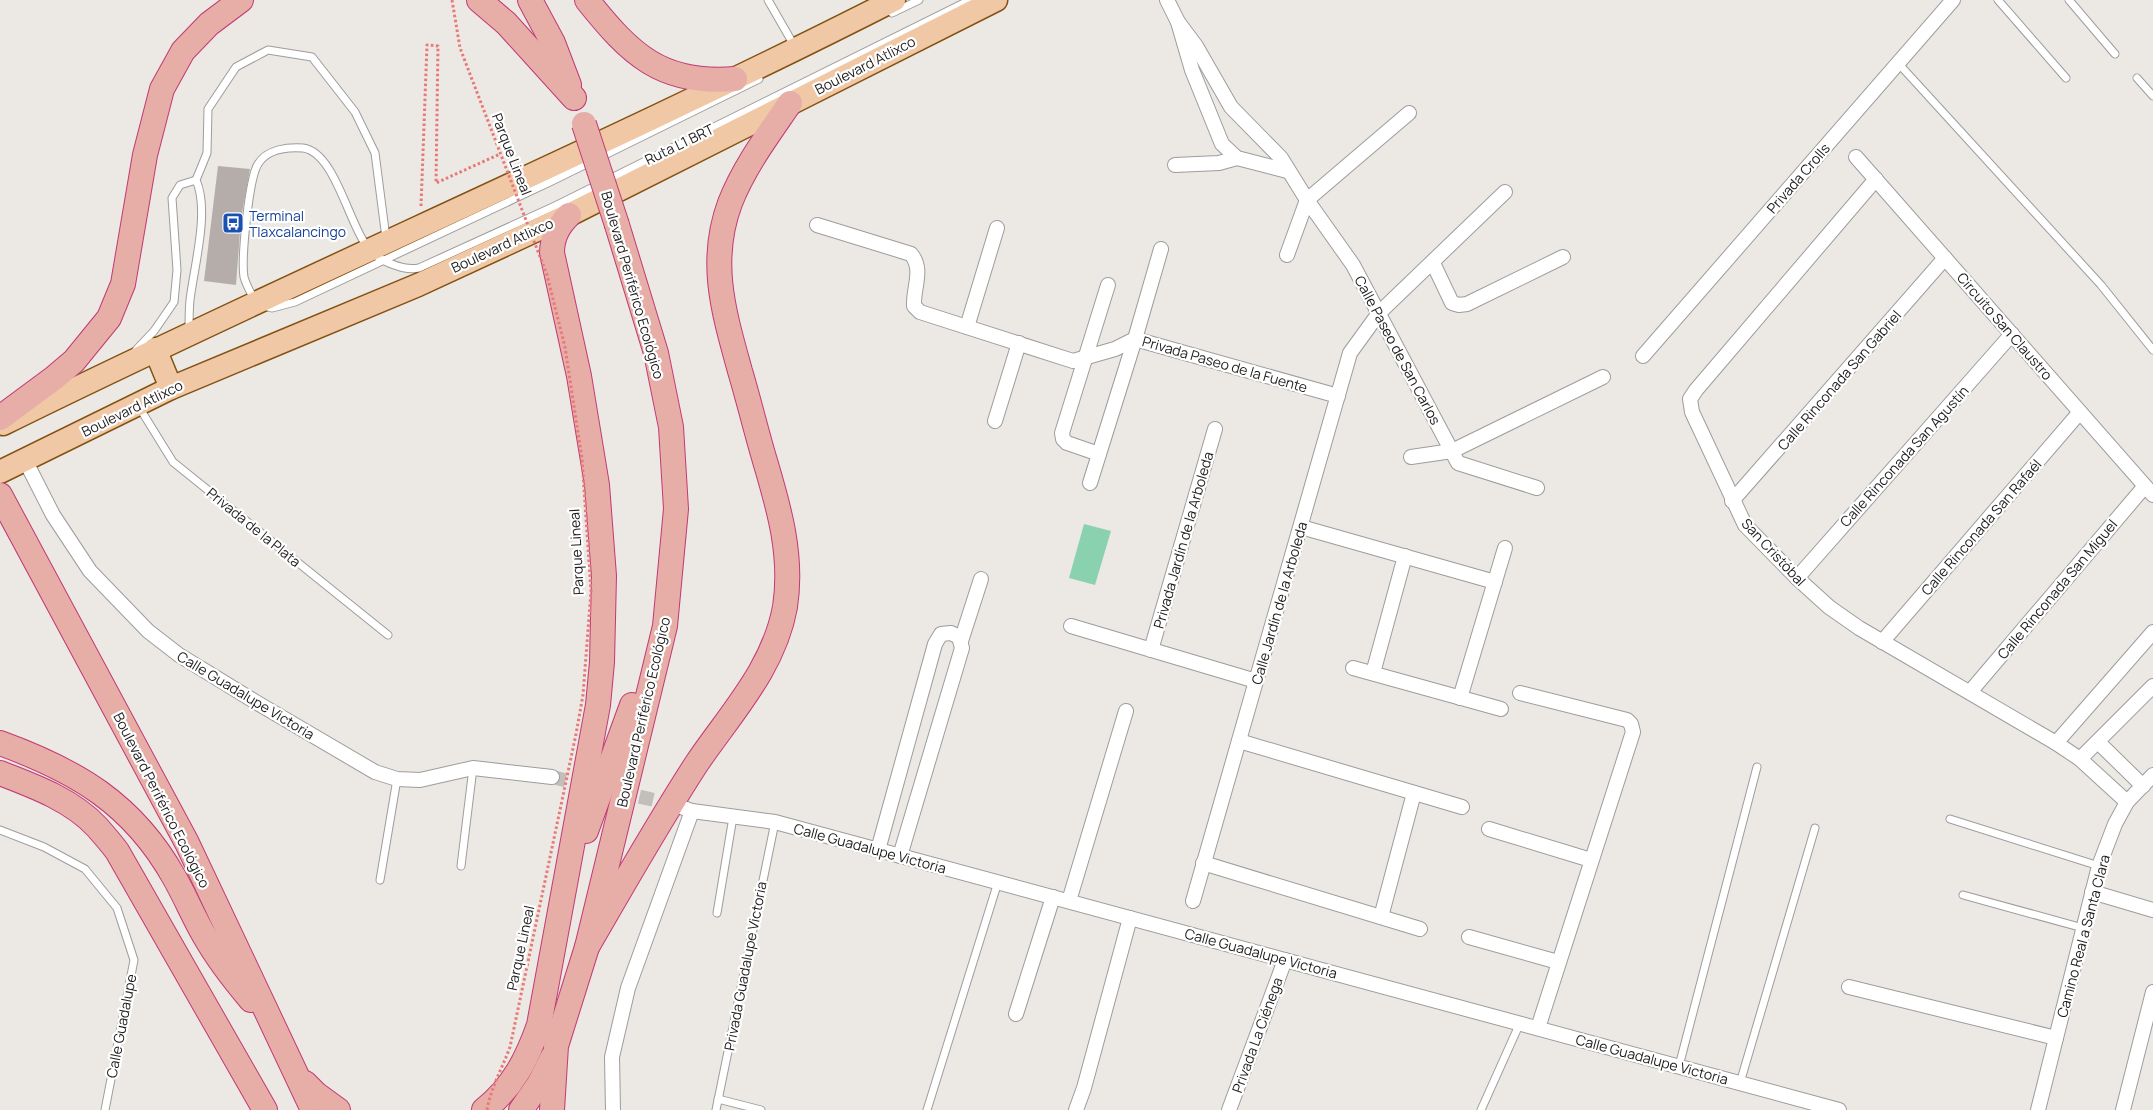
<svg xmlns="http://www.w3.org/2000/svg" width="2153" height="1110" font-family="Manrope,sans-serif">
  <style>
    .pitch { fill: #8ad2af }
    .building { fill: #b5ada9 }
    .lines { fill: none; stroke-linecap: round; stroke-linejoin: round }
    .minor-tunnel { stroke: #c2bfbb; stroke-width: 14; stroke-dasharray: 14 7; stroke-linecap: butt }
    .service-casing { stroke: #9d9d9d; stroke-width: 9 }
    .minor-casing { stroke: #9d9d9d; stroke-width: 16 }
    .primary-casing { stroke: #835212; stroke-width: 25 }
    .trunk-casing { stroke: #c23975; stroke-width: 26 }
    .path { stroke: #e87979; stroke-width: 3; stroke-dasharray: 2.5 2.5; stroke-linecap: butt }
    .service { stroke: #fff; stroke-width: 7 }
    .minor { stroke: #fff; stroke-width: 14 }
    .primary { stroke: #f0c8a5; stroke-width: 22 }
    .trunk { stroke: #e6aea6; stroke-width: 24 }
    .trunk-bridge-casing { stroke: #c23975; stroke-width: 26; stroke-linecap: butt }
    .path-bridge { stroke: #e87979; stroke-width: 3; stroke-dasharray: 2.5 2.5; stroke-linecap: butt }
    .trunk-bridge { stroke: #e6aea6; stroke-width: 24 }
    .labels { text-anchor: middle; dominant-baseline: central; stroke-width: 4.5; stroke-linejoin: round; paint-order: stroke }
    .street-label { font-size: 14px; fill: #1c1c1c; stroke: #fff }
    .transit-label { font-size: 14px; fill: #164399; stroke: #fff; text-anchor: start }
  </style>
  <rect width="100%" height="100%" fill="#ece8e3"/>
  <!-- pitch -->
  <path class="pitch" d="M1084,524L1111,531L1095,585L1069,578Z"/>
  <!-- building -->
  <path class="building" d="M218,166L250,169L241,218L236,285L204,281Z"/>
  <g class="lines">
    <!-- minor-tunnel -->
    <g class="minor-tunnel">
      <path d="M552,777L590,786"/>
      <path d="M619,792L676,805"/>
    </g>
    <!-- service casing -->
    <g class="service-casing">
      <g id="service">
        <path d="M768,0L795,47"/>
        <path d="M1998,0L2066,78"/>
        <path d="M2069,0L2115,54"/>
        <path d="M892,13L919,0"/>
        <path d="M1898,63L2101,285L2153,350"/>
        <path d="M2137,78L2153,96"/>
        <path d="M196,180L207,153L208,109L236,67L268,50L312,57L355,112L375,153L386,238"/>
        <path d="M255,301C251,293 246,285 244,277C241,258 249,178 258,164C267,149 288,147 303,148C335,152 349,225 368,248C373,254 382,260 389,263C399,267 408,270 419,268L555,206L970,0"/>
        <path d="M264,306L272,308L295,302L552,181L759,79"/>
        <path d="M136,350L154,331L174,302L177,270L172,198L180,185L196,180C210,211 194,266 190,300C189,310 189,321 189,331"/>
        <path d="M139,407L173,462L388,635"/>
        <path d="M1950,819L2099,866"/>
        <path d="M0,830L44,847L85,869L117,908L134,960L105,1110"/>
        <path d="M461,866L473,768"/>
        <path d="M380,880L397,779"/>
        <path d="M1963,895L2083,928"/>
        <path d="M717,913L733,817"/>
        <path d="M1679,1066L1757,767"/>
        <path d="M1740,1083L1815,828"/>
        <path d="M718,1099L761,1110"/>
        <path d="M716,1110L775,822"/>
        <path d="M927,1110L998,882"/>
        <path d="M1481,1110L1520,1023"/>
      </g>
    </g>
    <!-- minor casing -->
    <g class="minor-casing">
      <g id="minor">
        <path d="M1167,0L1178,22L1192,70L1222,144L1237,158L1287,171"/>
        <path d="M1178,22L1196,46L1231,107L1281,158L1307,200L1353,265L1458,463L1537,488"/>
        <path d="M1856,157L2153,495"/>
        <path d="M1175,165L1219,163L1237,158"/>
        <path d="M1876,179L1696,390L1690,399L1692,412L1745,525L1797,578L1829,607L1859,628L2056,743L2080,759L2127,802"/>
        <path d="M817,225L911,254C924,270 913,287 914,306L920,312L1073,361L1115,349L1135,339L1338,396"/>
        <path d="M1287,255L1307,200L1409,113"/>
        <path d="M1433,263L1452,303L1459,305L1467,304L1563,257"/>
        <path d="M967,327L997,228"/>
        <path d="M1643,356L1953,0"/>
        <path d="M995,421L1019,343"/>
        <path d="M1099,454L1067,443L1063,439L1062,433L1108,285"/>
        <path d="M1411,457L1452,451L1603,377"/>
        <path d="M25,460L53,515L90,571L148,631L179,655L254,701L375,772L397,779L420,780L473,768L552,777"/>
        <path d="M1090,483L1135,339L1161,249"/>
        <path d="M1732,501L1945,258"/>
        <path d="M1301,527L1495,582"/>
        <path d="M1797,578L2012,334"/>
        <path d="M1071,626L1256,681"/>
        <path d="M961,641L981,579"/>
        <path d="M1882,642L2080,412"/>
        <path d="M1151,650L1215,429"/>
        <path d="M1353,668L1501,709"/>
        <path d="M1373,673L1405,556"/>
        <path d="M1970,692L2145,486"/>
        <path d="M1520,693L1627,720L1631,724L1633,732L1538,1028"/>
        <path d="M1460,698L1505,548"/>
        <path d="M1239,741L1462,807"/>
        <path d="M2098,742L2143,786"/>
        <path d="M2056,743L2153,632"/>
        <path d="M2080,759L2153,686"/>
        <path d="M681,807L692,811L775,822L1839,1110"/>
        <path d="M1489,829L1591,860"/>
        <path d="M878,850L935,644L941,634L951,633L959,637L962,648L900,856"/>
        <path d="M1203,863L1420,929"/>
        <path d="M2092,892L2153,910"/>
        <path d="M1069,901L1126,711"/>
        <path d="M1193,901L1350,353L1379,313L1505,192"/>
        <path d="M1381,917L1414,793"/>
        <path d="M1469,937L1558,962"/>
        <path d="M1849,987L2056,1038"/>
        <path d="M1016,1014L1053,897"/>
        <path d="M613,1110L612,1057L628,988L692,811"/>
        <path d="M1076,1110L1084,1088L1130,918"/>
        <path d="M1229,1110L1285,960"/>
        <path d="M2038,1110L2099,866L2115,824L2127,802L2153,775"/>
        <path d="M2123,1110L2153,992"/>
      </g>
    </g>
    <!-- primary casing -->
    <g class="primary-casing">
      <g id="primary">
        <path d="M155,349L171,388"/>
        <path d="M3,424C298,278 601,149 894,0"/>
        <path d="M0,472L171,388L418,285L569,215L996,0"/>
      </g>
    </g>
    <!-- trunk casing -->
    <g class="trunk-casing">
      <g id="trunk">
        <path d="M479,0L506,23L574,98"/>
        <path d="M530,0L553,43L569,85"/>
        <path d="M587,0C630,54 661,85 735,79"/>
        <path d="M0,418L54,378L74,361L109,318L123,284L145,155L162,89L183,51L209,24L241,0"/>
        <path d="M0,495L187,843L313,1110"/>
        <path d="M0,743C77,771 133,804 174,877C185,896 193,916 204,935C217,958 234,980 251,1000"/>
        <path d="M0,773C34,786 72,800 97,827C104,835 111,843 117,851L265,1110"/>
        <path d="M586,831L632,705"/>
        <path d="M587,947C623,885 658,823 697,763C731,713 774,668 785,607C793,556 779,508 765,461C756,431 749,401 740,371C724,313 708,262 730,203C744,167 768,135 790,103"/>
        <path d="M305,1083L316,1094L338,1110"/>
        <path d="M484,1110C513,1087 527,1059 539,1025L598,705L602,662L604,576L597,485L579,376L552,253C552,237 558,226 569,215"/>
        <path d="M521,1110L539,1084L552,1058"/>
        <path d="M552,1110L556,1046L587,947L665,626L676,509L671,427L656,353L617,225"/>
      </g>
    </g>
    <!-- path -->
    <path class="path" d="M421,206L427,45L438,46L436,183L500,154"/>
    <!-- service -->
    <use href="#service" class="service"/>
    <!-- minor -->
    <use href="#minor" class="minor"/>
    <!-- primary -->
    <use href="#primary" class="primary"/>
    <!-- trunk -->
    <use href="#trunk" class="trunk"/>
    <!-- trunk-bridge casing -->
    <g class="trunk-bridge-casing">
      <path id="trunk-bridge" d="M584,124L617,225"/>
    </g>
    <!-- path-bridge -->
    <path class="path-bridge" d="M452,0L460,48L547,275L565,347L582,459L591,591L583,695L576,734L510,1047C502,1069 491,1087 487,1110"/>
    <!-- trunk-bridge -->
    <use href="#trunk-bridge" class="trunk-bridge"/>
  </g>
  <!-- icons -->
  <defs>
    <g id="bus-square" transform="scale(1.125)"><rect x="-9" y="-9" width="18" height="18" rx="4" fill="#1a4fb4" stroke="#fff"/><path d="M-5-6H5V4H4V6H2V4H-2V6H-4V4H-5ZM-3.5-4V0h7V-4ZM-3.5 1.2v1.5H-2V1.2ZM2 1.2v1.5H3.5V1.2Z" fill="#fff"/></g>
  </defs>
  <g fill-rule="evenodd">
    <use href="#bus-square" x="233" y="223"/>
  </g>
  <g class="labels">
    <!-- street labels -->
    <g class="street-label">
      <text transform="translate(865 65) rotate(-27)">Boulevard Atlixco</text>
      <text transform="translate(679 144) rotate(-26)">Ruta L1 BRT</text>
      <text transform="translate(512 154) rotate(69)">Parque Lineal</text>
      <text transform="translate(1798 178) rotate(-49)">Privada Crolls</text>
      <text transform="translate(502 245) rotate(-25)">Boulevard Atlixco</text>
      <text transform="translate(633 285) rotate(74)">Boulevard Periférico Ecológico</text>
      <text transform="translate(2005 326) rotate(49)">Circuito San Claustro</text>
      <text transform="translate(1398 350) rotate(62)">Calle Paseo de San Carlos</text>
      <text transform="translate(1225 364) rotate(16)">Privada Paseo de la Fuente</text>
      <text transform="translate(1839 380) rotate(-49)">Calle Rinconada San Gabriel</text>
      <text transform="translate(132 408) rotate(-26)">Boulevard Atlixco</text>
      <text transform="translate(1904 456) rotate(-48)">Calle Rinconada San Agustín</text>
      <text transform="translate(254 527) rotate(39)">Privada de la Plata</text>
      <text transform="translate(1981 527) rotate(-49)">Calle Rinconada San Rafaél</text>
      <text transform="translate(1183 540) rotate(-74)">Privada Jardín de la Arboleda</text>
      <text transform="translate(576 552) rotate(-93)">Parque Lineal</text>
      <text transform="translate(1774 552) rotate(47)">San Cristóbal</text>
      <text transform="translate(2057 589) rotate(-50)">Calle Rinconada San Miguel</text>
      <text transform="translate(1279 603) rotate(-74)">Calle Jardín de la Arboleda</text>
      <text transform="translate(246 695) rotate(31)">Calle Guadalupe Victoria</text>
      <text transform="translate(643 712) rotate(-77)">Boulevard Periférico Ecológico</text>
      <text transform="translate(162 800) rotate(63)">Boulevard Periférico Ecológico</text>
      <text transform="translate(870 848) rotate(15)">Calle Guadalupe Victoria</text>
      <text transform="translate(2083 936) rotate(-75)">Camino Real a Santa Clara</text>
      <text transform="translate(520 948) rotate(-78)">Parque Lineal</text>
      <text transform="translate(1261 953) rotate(15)">Calle Guadalupe Victoria</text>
      <text transform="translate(745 966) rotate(-79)">Privada Guadalupe Victoria</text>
      <text transform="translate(121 1026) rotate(-79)">Calle Guadalupe</text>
      <text transform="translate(1257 1035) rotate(-70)">Privada La Ciénega</text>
      <text transform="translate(1652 1059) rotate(15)">Calle Guadalupe Victoria</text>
    </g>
    <!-- transit labels -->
    <g class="transit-label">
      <text x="249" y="215">Terminal<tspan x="249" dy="16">Tlaxcalancingo</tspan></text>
    </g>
  </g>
</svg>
